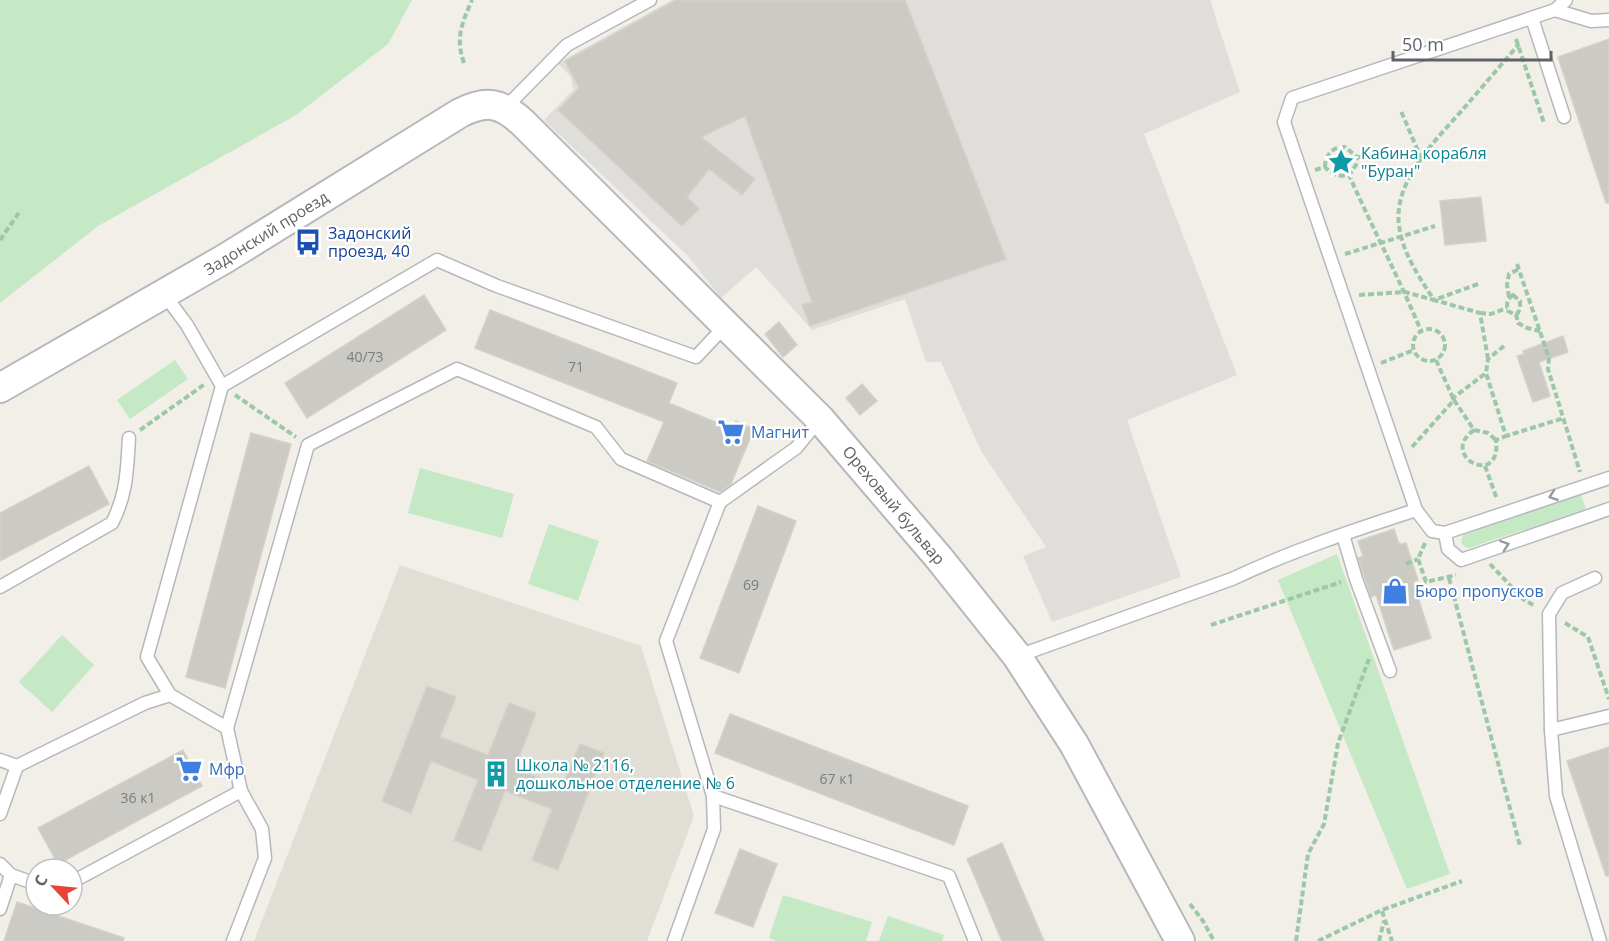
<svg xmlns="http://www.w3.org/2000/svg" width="1609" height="941" font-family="'Open Sans',sans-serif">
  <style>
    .industrial { fill: #e0deda }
    .education { fill: #e1ded6 }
    .green { fill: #c5e8c5 }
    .building { fill: #cccac5; stroke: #d6d1c6; stroke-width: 1.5 }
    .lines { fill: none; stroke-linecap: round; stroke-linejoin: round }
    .service-casing { stroke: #b5b8bc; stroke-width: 15 }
    .tertiary-casing { stroke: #b5b8bc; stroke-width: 32 }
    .path { stroke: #9cc7a9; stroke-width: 4; stroke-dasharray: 6 3; stroke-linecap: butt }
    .service { stroke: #fff; stroke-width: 12 }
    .tertiary { stroke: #fff; stroke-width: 28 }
    .oneway { stroke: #979a9d }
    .labels { text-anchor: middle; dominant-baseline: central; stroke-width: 4.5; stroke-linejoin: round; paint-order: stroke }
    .number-label { font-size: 14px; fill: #7a7d7f }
    .culture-label { font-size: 16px; fill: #0d838f; stroke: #fff; text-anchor: start }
    .street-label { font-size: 16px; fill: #5f6368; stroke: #fff }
    .transit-label { font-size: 16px; fill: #164399; stroke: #fff; text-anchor: start }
    .shop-label { font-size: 16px; fill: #366cbe; stroke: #fff; text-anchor: start }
  </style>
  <rect width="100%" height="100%" fill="#f1efe8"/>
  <!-- industrial -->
  <path class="industrial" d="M672,0H1210L1240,92L1144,134L1237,375L1127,420L1181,577L1052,622L1023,556L1046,547L981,451L941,362H926L905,299L812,330L756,267L721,298L688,256L544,120L573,90L571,77L558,63Z"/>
  <!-- education -->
  <path class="education" d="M400,565L641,646L694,816L647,941H254Z"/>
  <!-- green -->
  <g class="green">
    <path d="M0,0H412L388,44L296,115L98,226L0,303Z"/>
    <path d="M175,360L188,379L130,419L117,400Z"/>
    <path d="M420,468L514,494L502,538L408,513Z"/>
    <path d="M1581,495L1586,509L1469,548L1464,546L1461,542L1464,532Z"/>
    <path d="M549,524L599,541L578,601L528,584Z"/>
    <path d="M1337,554L1450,874L1407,889L1278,580Z"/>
    <path d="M62,635L94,665L52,712L19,682Z"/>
    <path d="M783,895L872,922L866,941H777L769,938Z"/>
    <path d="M888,916L944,935L942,941H879Z"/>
  </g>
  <!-- building -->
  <g class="building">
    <path d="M676,0H905L1006,259L810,326L802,305L812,302L745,116L701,137L755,179L742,195L709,169L687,197L699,209L682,226L558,110L579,88L565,61Z"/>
    <path d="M1609,39V203H1606L1558,57Z"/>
    <path d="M1481,197L1486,241L1445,245L1440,201Z"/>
    <path d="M424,295L446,330L307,418L285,383Z"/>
    <path d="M490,310L677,383L669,403L732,429L736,421L754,429L731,484L720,492L647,461L664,422L475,348Z"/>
    <path d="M779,322L797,345L783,357L765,334Z"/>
    <path d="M1563,336L1568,352L1539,362L1550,396L1533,402L1517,356L1524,354L1523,351Z"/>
    <path d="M862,384L877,401L860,415L846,398Z"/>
    <path d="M251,433L291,444L225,688L186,677Z"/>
    <path d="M89,466L109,504L0,561V513Z"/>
    <path d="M758,506L796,521L739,673L700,658Z"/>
    <path d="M1394,529L1399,544L1406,543L1418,580L1413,582L1431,638L1394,650L1376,595L1371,597L1358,558L1363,556L1358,541Z"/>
    <path d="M427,686L456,697L440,737L488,755L509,703L536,713L515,768L562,787L580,744L604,753L558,870L532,860L552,809L505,791L481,851L454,840L478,780L431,761L411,813L382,801Z"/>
    <path d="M730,714L968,806L954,845L715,753Z"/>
    <path d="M1609,747V876H1606L1567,761Z"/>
    <path d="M183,750L202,786L58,864L38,828Z"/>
    <path d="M1002,843L1044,941H1002L967,859Z"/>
    <path d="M740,849L777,864L753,927L715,913Z"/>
    <path d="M17,902L124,938L123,941H4Z"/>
  </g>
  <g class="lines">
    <!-- service casing -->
    <g class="service-casing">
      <g id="service">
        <path d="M1555,10L1591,21L1609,20"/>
        <path d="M1532,18L1564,117"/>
        <path d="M505,108L567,45L650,0"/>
        <path d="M222,386L437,260L497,286L696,357L726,325"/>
        <path d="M1609,478L1445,533L1448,549L1461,560L1609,509"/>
        <path d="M1416,510L1284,122L1292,98L1555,10L1566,0"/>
        <path d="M1343,535L1356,579L1390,671"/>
        <path d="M1595,578L1562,593L1549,614L1551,730L1556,796L1600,941"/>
        <path d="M0,587L112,523C127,494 127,470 129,438"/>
        <path d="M1018,656L1232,579C1291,551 1354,530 1416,510L1432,531L1445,533"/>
        <path d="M170,695L227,728L241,791L262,829L265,858L233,941"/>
        <path d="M227,728L308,445L457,369L596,427L621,459L720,502L796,448L820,419"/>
        <path d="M1551,730L1609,716"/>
        <path d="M0,760L17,766L145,703L170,695L147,657L222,386L187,325L164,294"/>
        <path d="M713,796L949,876L975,941"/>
        <path d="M0,814L17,766"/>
        <path d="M0,864L11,875L36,884"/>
        <path d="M72,882L241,791"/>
        <path d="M0,909L11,875"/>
        <path d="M674,941L714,829L713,796L666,641L720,502"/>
      </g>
    </g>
    <!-- tertiary casing -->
    <g class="tertiary-casing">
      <path id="tertiary" d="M0,388L226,258L460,113C486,100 500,102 522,122L820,419L939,558L1017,656L1074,744L1180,941"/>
    </g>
    <!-- path -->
    <g class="path">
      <path d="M1516,39L1544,123"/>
      <path d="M464,63C455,38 462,23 472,0"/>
      <path d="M1357,157L1421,158L1401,111"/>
      <path d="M1325,167C1325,155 1333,146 1345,147L1357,157L1356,165L1349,175"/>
      <path d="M1315,170L1325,167C1332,175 1339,177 1349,175C1372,227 1399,278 1421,331"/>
      <path d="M0,240L20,211"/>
      <path d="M1345,254L1435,226"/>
      <path d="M1517,264L1549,358L1548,369L1580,472"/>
      <path d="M1359,295L1405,292L1434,300L1478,284"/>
      <path d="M1513,295L1520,301V308L1518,313L1514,314L1508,311C1506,304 1507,299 1513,295Z"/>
      <path d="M1509,297L1507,285L1509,274L1519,269"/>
      <path d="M1480,313L1491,314L1507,308"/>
      <path d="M1516,314L1518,323L1527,328L1540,331"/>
      <circle cx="1429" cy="345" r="16"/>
      <path d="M1504,346L1488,359L1486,373L1506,436L1564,418"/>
      <path d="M1488,359L1480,313L1434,300C1419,277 1402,252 1399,225C1393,180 1438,138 1465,107C1483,86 1501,65 1519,44"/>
      <path d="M1436,360L1453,398"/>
      <path d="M1381,363L1414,350"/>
      <path d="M235,395L296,437"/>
      <path d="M1454,400L1474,430C1437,456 1502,489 1496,440L1506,436"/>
      <path d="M140,430L205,384"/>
      <path d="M1474,430L1488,433L1496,440"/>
      <path d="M1412,447L1454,400L1453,398L1486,373"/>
      <path d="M1485,466L1497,499"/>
      <path d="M1425,543L1418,559L1426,582L1456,575"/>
      <path d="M1406,564L1418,559"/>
      <path d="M1490,564L1523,599L1535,606"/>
      <path d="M1449,578L1520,846"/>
      <path d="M1565,623L1588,637L1609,699"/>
      <path d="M1211,625L1341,582"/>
      <path d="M1190,904L1203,921L1214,941"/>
      <path d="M1382,911L1392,941"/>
      <path d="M1296,941L1308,854L1324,824L1338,743L1369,659"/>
      <path d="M1318,941L1382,910L1462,881"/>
      <path d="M1379,941L1384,921"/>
    </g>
    <!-- service -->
    <use href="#service" class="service"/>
    <!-- tertiary -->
    <use href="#tertiary" class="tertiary"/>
  </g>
  <!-- one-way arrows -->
  <defs><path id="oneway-chevron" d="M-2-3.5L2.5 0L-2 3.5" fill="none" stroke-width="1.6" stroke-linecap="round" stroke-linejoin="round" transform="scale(1.5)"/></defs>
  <g class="oneway">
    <use href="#oneway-chevron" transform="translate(1553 496) rotate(161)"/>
    <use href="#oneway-chevron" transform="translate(1505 545) rotate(-19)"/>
  </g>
  <!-- icons -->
  <defs>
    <g id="sight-bare" transform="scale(2.07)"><path d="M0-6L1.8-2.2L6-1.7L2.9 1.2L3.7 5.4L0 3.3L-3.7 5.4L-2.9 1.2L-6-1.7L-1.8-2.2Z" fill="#0f9aa8" stroke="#fff" stroke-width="2.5" paint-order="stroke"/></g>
    <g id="bus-bare" transform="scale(2.07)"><path d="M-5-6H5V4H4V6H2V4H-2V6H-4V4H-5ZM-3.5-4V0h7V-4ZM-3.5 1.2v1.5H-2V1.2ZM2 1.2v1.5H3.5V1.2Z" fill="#1a4fb4" stroke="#fff" stroke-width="2.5" paint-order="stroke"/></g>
    <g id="supermarket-bare" transform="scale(2.07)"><path d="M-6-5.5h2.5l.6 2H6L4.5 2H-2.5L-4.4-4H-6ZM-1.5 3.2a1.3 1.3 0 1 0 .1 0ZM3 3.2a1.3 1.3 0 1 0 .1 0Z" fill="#3f7fe0" stroke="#fff" stroke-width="2.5" paint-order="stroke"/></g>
    <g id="shop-bare" transform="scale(2.07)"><path d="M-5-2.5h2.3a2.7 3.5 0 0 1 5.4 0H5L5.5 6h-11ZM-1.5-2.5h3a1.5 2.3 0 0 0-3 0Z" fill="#3f7fe0" stroke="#fff" stroke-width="2.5" paint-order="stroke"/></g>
    <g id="building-bare" transform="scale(2.07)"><path d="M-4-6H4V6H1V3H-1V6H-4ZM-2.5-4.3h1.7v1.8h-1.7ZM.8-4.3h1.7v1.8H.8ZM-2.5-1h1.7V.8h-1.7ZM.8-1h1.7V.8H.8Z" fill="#0f9aa8" stroke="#fff" stroke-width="2.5" paint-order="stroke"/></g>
  </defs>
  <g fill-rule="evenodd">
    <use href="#sight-bare" x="1341" y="162"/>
    <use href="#bus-bare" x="308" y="242"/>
    <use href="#supermarket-bare" x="731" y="432"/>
    <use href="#shop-bare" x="1395" y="591"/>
    <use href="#supermarket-bare" x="189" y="769"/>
    <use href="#building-bare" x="496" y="774"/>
  </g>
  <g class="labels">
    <!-- number labels -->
    <g class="number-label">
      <text x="365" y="356">40/73</text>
      <text x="576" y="366">71</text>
      <text x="751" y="584">69</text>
      <text x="837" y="778">67 к1</text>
      <text x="138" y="797">36 к1</text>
    </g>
    <!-- culture labels -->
    <g class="culture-label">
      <text x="1361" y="153">Кабина корабля<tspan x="1361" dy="18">"Буран"</tspan></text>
      <text x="516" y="765">Школа № 2116,<tspan x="516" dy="18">дошкольное отделение № 6</tspan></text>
    </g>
    <!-- street labels -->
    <g class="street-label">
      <text transform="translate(266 233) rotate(-32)">Задонский проезд</text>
      <text transform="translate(894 505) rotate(50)">Ореховый бульвар</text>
    </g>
    <!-- transit labels -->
    <g class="transit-label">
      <text x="328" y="233">Задонский<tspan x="328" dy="18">проезд, 40</tspan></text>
    </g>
    <!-- shop labels -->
    <g class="shop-label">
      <text x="751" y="432">Магнит</text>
      <text x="1415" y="591">Бюро пропусков</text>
      <text x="209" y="769">Мфр</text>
    </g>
  </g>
  <!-- north arrow -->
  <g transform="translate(54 887) rotate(296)"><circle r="28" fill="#ffffff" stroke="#bfc1c3" stroke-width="1.5"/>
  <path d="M0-4.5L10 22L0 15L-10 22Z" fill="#ea4335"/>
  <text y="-9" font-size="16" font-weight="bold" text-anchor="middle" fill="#5f6368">С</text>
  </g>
  <!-- scale -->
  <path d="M1393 51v9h158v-9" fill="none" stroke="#5f6368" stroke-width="3"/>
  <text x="1402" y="51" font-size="18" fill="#5f6368" stroke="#ffffff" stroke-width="4.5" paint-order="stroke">50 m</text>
</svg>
